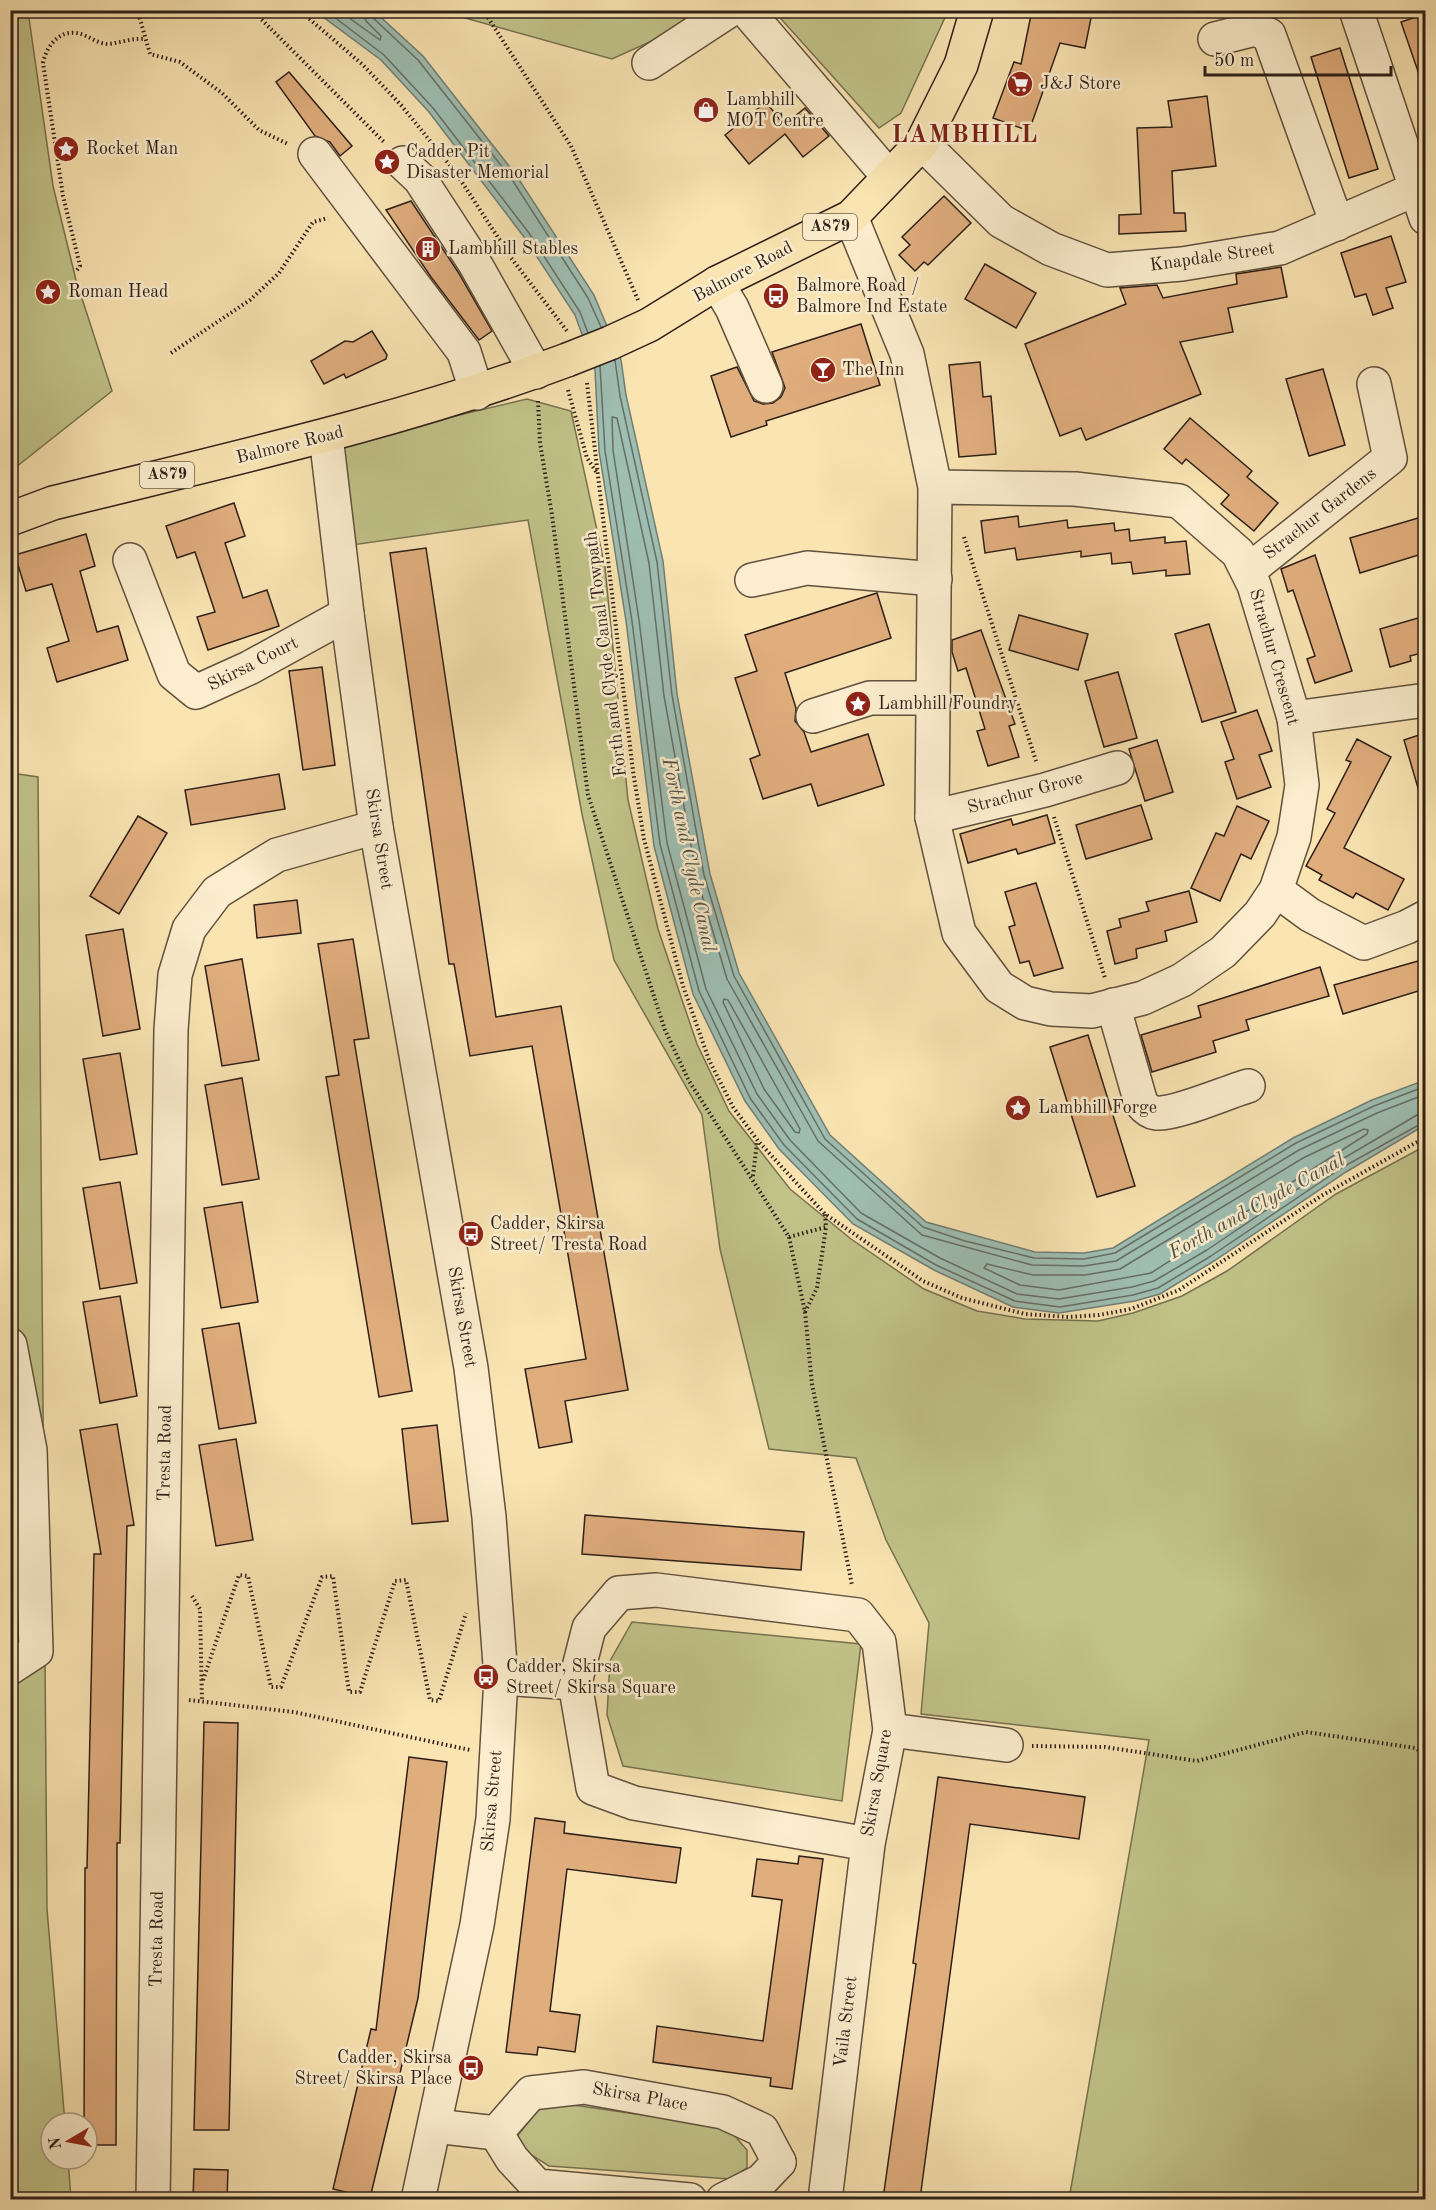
<svg xmlns="http://www.w3.org/2000/svg" width="1436" height="2210" font-family="'Old Standard TT',serif">
  <style>
    .green { fill: #c1c389; stroke: #777150; stroke-width: 1.5 }
    .water { fill: #9ebeb2; stroke: #717e74; stroke-width: 1.5 }
    .lines { fill: none; stroke-linecap: round; stroke-linejoin: round }
    .shore { stroke: #666e65; stroke-width: 1.5 }
    .building { fill: #e0ad7d; stroke: #2d1f18; stroke-width: 1.5 }
    .minor-casing { stroke: #60503e; stroke-width: 36 }
    .major-casing { stroke: #2d1f18; stroke-width: 36 }
    .path { stroke: #2d1f18; stroke-width: 4; stroke-dasharray: 1.5 3; stroke-linecap: butt }
    .minor { stroke: #fbedcd; stroke-width: 33 }
    .major { stroke: #f9e4b2; stroke-width: 33 }
    .major-bridge-casing { stroke: #2d1f18; stroke-width: 36; stroke-linecap: butt }
    .major-bridge { stroke: #f9e4b2; stroke-width: 33 }
    .labels { text-anchor: middle; dominant-baseline: central; stroke-width: 5; stroke-linejoin: round; paint-order: stroke }
    .shield { fill: #fbedcd; stroke: #6b5d4e; stroke-width: 1.5 }
    .shield-label { font-size: 16px; font-weight: bold; fill: #2d1f18 }
    .poi-label { font-size: 18px; fill: #2d1f18; stroke: #fbedcd; text-anchor: start }
    .street-label { font-size: 18px; fill: #2d1f18; stroke: #fbedcd }
    .water-label { font-size: 20px; font-style: italic; fill: #4f4f46; stroke: #fbedcd }
    .district-label { font-size: 24px; font-weight: bold; letter-spacing: 1.5px; fill: #7a1f14; stroke: #fbedcd }
  </style>
  <rect width="100%" height="100%" fill="#f9e4b2"/>
  <filter id="stains"><feTurbulence type="fractalNoise" baseFrequency=".00333" numOctaves="4"/><feColorMatrix values="0 0 0 0 .2 0 0 0 0 .09 0 0 0 0 .02 0 0 0 .5 -.17"/></filter>
  <radialGradient id="worn" r=".72"><stop offset=".6" stop-color="#630" stop-opacity="0"/><stop offset="1" stop-color="#630" stop-opacity=".3"/></radialGradient>
  <!-- green -->
  <g class="green">
    <path d="M28,11L53,186L76,280L112,391L11,471L10,11Z"/>
    <path d="M440,11H718L612,59Z"/>
    <path d="M774,11H948L901,113L879,128Z"/>
    <path d="M527,399L571,411L605,567L628,800L658,929L697,1044L729,1111L790,1189L851,1239L924,1289L977,1311L1025,1319L1098,1321L1133,1313L1182,1296L1227,1271L1336,1194L1425,1146V2199H1069L1149,1740L921,1714L929,1623L886,1540L856,1458L769,1449L720,1249L702,1115L614,960L582,814L528,520L345,546L333,445Z"/>
    <path d="M11,773L38,777L47,1909L65,2123H51V2159H68L71,2199L11,2200Z"/>
    <path d="M632,1622L861,1644L842,1801L623,1766L607,1715L610,1661Z"/>
    <path d="M545,2101L727,2127L747,2150V2168L730,2179L549,2166L525,2151L515,2139Z"/>
  </g>
  <!-- water -->
  <path class="water" d="M315,11H374L423,56L516,175L594,295L621,360L626,395L663,561L677,694L710,874L739,973L830,1135L926,1222L1035,1252L1084,1253L1113,1248L1293,1138L1372,1100L1425,1080V1125L1346,1172L1214,1261L1160,1294L1135,1301L1059,1313L1013,1307L934,1270L853,1224L779,1149L745,1101L693,994L654,846L626,621L599,451L595,370L575,315L524,237L429,112L381,60Z"/>
  <g class="lines">
    <!-- shore -->
    <g class="shore">
      <path d="M325,10L384,55L433,108L529,233L580,312L588,333"/>
      <path d="M338,10L380,40L381,36L366,21L363,10"/>
      <path d="M370,10L372,17L418,60L511,178L588,298L601,327"/>
      <path d="M615,360L620,396L657,562L672,695L704,875L734,976L825,1139L923,1227L965,1241L1034,1258L1084,1259L1115,1253L1296,1143L1374,1106L1426,1086"/>
      <path d="M600,366L605,451L632,621L660,844L699,991L750,1098L784,1145L857,1219L936,1265L1015,1301L1060,1307L1133,1295L1158,1288L1211,1256L1343,1167L1426,1121"/>
      <path d="M724,999L728,1000L800,1129L799,1133L795,1132L764,1089L723,1002Z"/>
      <path d="M1426,1094L1377,1113L1299,1150L1116,1261L1084,1266L1032,1265L922,1235L818,1141L727,979L697,878L664,696L649,563L617,418L612,417L613,450L639,620L667,843L706,989L757,1094L790,1140L861,1213L940,1258L1017,1294L1059,1299L1132,1287L1154,1281L1207,1250L1339,1161L1417,1115L1426,1113"/>
      <path d="M1364,1129L1368,1130L1367,1134L1151,1273L1059,1290L1020,1285L984,1268L987,1264L1033,1275H1085L1120,1269L1303,1158Z"/>
    </g>
  </g>
  <!-- building -->
  <g class="building">
    <path d="M1032,10H1079L1092,13L1085,48L1060,43L1029,131L993,118L1014,62L1021,64Z"/>
    <path d="M1425,14V83H1422L1401,22Z"/>
    <path d="M1340,48L1378,169L1349,178L1311,57Z"/>
    <path d="M289,72L352,146L340,156L330,142L315,136L276,82Z"/>
    <path d="M1207,96L1216,166L1172,171L1174,213H1185L1186,231L1119,234V215L1141,214L1137,128L1172,127L1168,101Z"/>
    <path d="M766,102L784,125L805,108L829,136L803,157L785,134L749,164L725,135Z"/>
    <path d="M944,196L971,223L928,265L924,262L915,271L899,255L910,245L902,237Z"/>
    <path d="M411,201L458,272L492,331L479,340L431,277L386,210Z"/>
    <path d="M1391,236L1406,282L1386,288L1393,308L1373,315L1366,294L1355,297L1341,253Z"/>
    <path d="M985,264L1036,293L1016,328L965,299Z"/>
    <path d="M1281,267L1287,297L1228,308L1233,332L1180,342L1201,394L1086,440L1081,428L1060,436L1025,344L1126,304L1120,288L1157,285L1163,298L1237,284L1236,274Z"/>
    <path d="M861,324L880,385L766,421L767,425L731,437L711,376L737,367L754,401L763,404L773,403L781,397L785,388L772,352Z"/>
    <path d="M372,331L387,355L386,359L346,378L344,374L324,384L311,361L345,341L353,342Z"/>
    <path d="M980,362L983,397L991,396L996,454L959,457L949,365Z"/>
    <path d="M1323,369L1345,445L1309,456L1286,379Z"/>
    <path d="M1190,418L1252,471L1247,477L1278,503L1254,531L1221,504L1229,495L1186,459L1182,464L1164,449Z"/>
    <path d="M234,503L245,536L225,543L243,598L267,590L279,626L208,650L197,617L215,612L195,552L177,558L166,526Z"/>
    <path d="M1018,516L1019,527L1067,520L1068,528L1114,523L1115,531L1129,529L1130,541L1165,537V543L1186,541L1190,574L1166,576V570L1133,574L1131,562L1112,564L1111,553L1081,557V551L1017,560L1015,548L985,553L981,521Z"/>
    <path d="M1425,516V553L1360,573L1350,538Z"/>
    <path d="M86,534L95,566L80,571L97,632L118,626L128,660L57,682L47,648L69,641L52,584L26,591L15,555Z"/>
    <path d="M426,548L496,1017L561,1006L628,1390L565,1401L572,1442L539,1448L525,1369L586,1359L532,1046L470,1056L454,964H449L390,553Z"/>
    <path d="M1315,555L1352,671L1315,683L1307,659L1315,656L1293,590L1288,592L1281,569Z"/>
    <path d="M877,593L891,638L785,673L796,708L795,721L804,732L811,752L868,734L884,785L818,806L811,784L763,799L750,759L760,755L735,678L757,671L745,635Z"/>
    <path d="M1019,615L1088,634L1078,670L1009,650Z"/>
    <path d="M1425,616V652L1410,656L1411,661L1390,667L1380,629Z"/>
    <path d="M1209,624L1236,712L1202,722L1175,634Z"/>
    <path d="M981,630L1015,724L1009,726L1019,757L988,766L977,731L985,729L966,668L958,671L952,652V640Z"/>
    <path d="M322,667L335,765L303,770L289,671Z"/>
    <path d="M1118,672L1137,738L1104,747L1085,681Z"/>
    <path d="M1257,710L1272,751L1259,755L1271,787L1237,799L1225,762L1234,759L1221,722Z"/>
    <path d="M1425,733V794L1420,795L1404,740Z"/>
    <path d="M1357,739L1391,757L1344,848L1404,879L1388,910L1356,893L1353,898L1319,880L1322,875L1306,866L1335,813L1327,809L1351,762L1346,760Z"/>
    <path d="M1157,740L1173,792L1145,801L1129,749Z"/>
    <path d="M279,774L285,809L191,825L185,790Z"/>
    <path d="M1141,805L1152,839L1086,859L1076,825Z"/>
    <path d="M1237,806L1269,821L1251,859L1241,854L1220,901L1191,888L1216,833L1224,836Z"/>
    <path d="M1047,815L1055,843L1018,854L1016,849L968,863L960,834L1011,819L1013,825Z"/>
    <path d="M138,816L167,833L119,914L90,896Z"/>
    <path d="M1036,883L1063,968L1034,976L1029,961L1020,963L1009,927L1015,925L1005,892Z"/>
    <path d="M1189,891L1197,922L1165,931L1167,941L1136,949L1137,958L1115,964L1107,931L1121,927L1119,919L1149,911L1146,902Z"/>
    <path d="M297,900L301,933L257,938L254,905Z"/>
    <path d="M123,929L140,1029L103,1036L86,935Z"/>
    <path d="M353,939L369,1038L354,1040L412,1391L379,1397L326,1077L339,1075L318,944Z"/>
    <path d="M242,959L259,1060L222,1066L205,966Z"/>
    <path d="M1425,959V989L1343,1014L1334,985Z"/>
    <path d="M1320,967L1329,996L1246,1020L1249,1030L1213,1041L1216,1052L1152,1072L1141,1035L1201,1017L1198,1006Z"/>
    <path d="M1088,1035L1135,1186L1097,1197L1050,1047Z"/>
    <path d="M120,1053L137,1154L100,1160L83,1059Z"/>
    <path d="M242,1078L259,1179L222,1185L205,1085Z"/>
    <path d="M120,1182L137,1283L100,1289L83,1188Z"/>
    <path d="M242,1202L258,1302L221,1308L204,1208Z"/>
    <path d="M120,1296L137,1396L100,1403L83,1302Z"/>
    <path d="M239,1323L256,1423L219,1429L202,1329Z"/>
    <path d="M117,1424L134,1525L127,1526L120,1843H117L116,2145H87V2123H84L85,1868H87L94,1554H101L80,1430Z"/>
    <path d="M437,1425L448,1521L412,1524L402,1429Z"/>
    <path d="M236,1439L253,1540L216,1546L199,1445Z"/>
    <path d="M585,1515L804,1532L801,1570L582,1554Z"/>
    <path d="M204,1722L238,1723L229,2130H194Z"/>
    <path d="M409,1757L447,1762L418,1998L370,2198L333,2189L371,2029L376,2030Z"/>
    <path d="M938,1777L1085,1797L1079,1839L970,1824L920,2199H883L916,1964L913,1963Z"/>
    <path d="M535,1818L565,1822L564,1833L681,1848L676,1883L567,1869L550,2011L580,2015L575,2052L538,2047L537,2055L506,2052Z"/>
    <path d="M799,1856L823,1859L792,2089L770,2086L771,2078L653,2062L657,2026L763,2041L782,1900L752,1896L757,1859L798,1864Z"/>
    <path d="M194,2169L228,2170L227,2199H193Z"/>
  </g>
  <g class="lines">
    <!-- minor casing -->
    <g class="minor-casing">
      <g id="minor">
        <path d="M746,10L889,177"/>
        <path d="M1356,10L1426,218"/>
        <path d="M1215,39L1255,29L1269,35L1337,224"/>
        <path d="M649,63L730,10"/>
        <path d="M922,143L1001,221L1051,249L1107,270L1182,264L1280,248L1416,189"/>
        <path d="M315,154L464,352L477,393"/>
        <path d="M403,163L420,179L474,262L536,372"/>
        <path d="M851,217L907,354L935,487L932,817L959,933L999,987L1025,1003L1051,1009L1092,1011L1143,998L1182,980L1223,952L1260,914L1276,890L1294,837L1302,785L1294,718L1254,585L1238,553L1179,501L1075,489L935,487"/>
        <path d="M717,283L732,308L766,386"/>
        <path d="M326,436L347,614L376,827L471,1368L489,1517L501,1678L493,1819L477,1925L418,2200"/>
        <path d="M130,560L174,674L196,692L249,668L347,614"/>
        <path d="M1248,571L1390,458L1374,384"/>
        <path d="M752,580L807,568L935,579"/>
        <path d="M813,716L870,698H934"/>
        <path d="M1294,718L1426,700"/>
        <path d="M932,817L1045,790L1117,768"/>
        <path d="M1276,890L1310,915L1364,943L1407,927L1426,917"/>
        <path d="M1113,1005L1141,1103C1145,1108 1149,1112 1156,1113C1175,1115 1227,1092 1248,1086"/>
        <path d="M10,1345L30,1450L36,1651L10,1668"/>
        <path d="M501,1678L575,1683"/>
        <path d="M890,1730L1006,1745"/>
        <path d="M435,2126L496,2133"/>
        <path d="M496,2133L531,2093L584,2087L723,2112L762,2130L779,2162"/>
        <path d="M496,2133L512,2159L537,2186L690,2200"/>
        <path d="M153,2200L171,1030L175,975L189,929L217,892L277,855L376,827"/>
        <path d="M723,2200L761,2181L779,2162"/>
        <path d="M825,2200L868,1844L890,1730L879,1642L858,1615L656,1590L619,1593L589,1628L575,1683L593,1788L634,1803L868,1844"/>
      </g>
    </g>
    <!-- major casing -->
    <g class="major-casing">
      <g id="major">
        <path d="M610,343L649,325L717,283L851,217L922,143L961,65L977,10"/>
        <path d="M10,519L53,503C226,460 400,422 567,360"/>
      </g>
    </g>
    <!-- path -->
    <g class="path">
      <path d="M135,10L140,19L150,54L180,62L222,93L259,130L288,144"/>
      <path d="M252,10L385,143"/>
      <path d="M299,10L363,65L401,105L456,173L512,259L567,331"/>
      <path d="M483,10L571,146L638,300"/>
      <path d="M77,270L80,266L63,196L43,63C47,43 64,25 86,36C93,39 100,44 108,44C120,43 131,38 144,39"/>
      <path d="M171,353L250,300L279,273L313,222L328,218"/>
      <path d="M587,383L633,771L644,839L683,986L709,1060L733,1107L758,1141L825,1214L923,1281L962,1298L1025,1314L1068,1317L1099,1315L1131,1309L1179,1290L1321,1196L1426,1137"/>
      <path d="M568,390L587,458L597,473"/>
      <path d="M538,401L540,443L552,515L588,795L665,1030L689,1081L789,1237L805,1312L812,1384L852,1585"/>
      <path d="M964,537L1037,764"/>
      <path d="M1054,817L1105,978"/>
      <path d="M753,1176L757,1142"/>
      <path d="M789,1237L826,1227L825,1214"/>
      <path d="M805,1312L817,1288L826,1227"/>
      <path d="M192,1596L200,1609L202,1701"/>
      <path d="M203,1680L239,1575L248,1576L271,1687H281L322,1577L333,1576L349,1692H360L395,1581L406,1580L430,1700L439,1701L466,1613"/>
      <path d="M189,1700L294,1712L470,1750"/>
      <path d="M1032,1746L1105,1747L1197,1761L1306,1732L1415,1748L1426,1755"/>
    </g>
    <!-- minor -->
    <use href="#minor" class="minor"/>
    <!-- major -->
    <use href="#major" class="major"/>
    <!-- major-bridge casing -->
    <g class="major-bridge-casing">
      <path id="major-bridge" d="M567,360L610,343"/>
    </g>
    <!-- major-bridge -->
    <use href="#major-bridge" class="major-bridge"/>
  </g>
  <!-- icons -->
  <defs>
    <g id="supermarket-disc" transform="scale(1.35)"><circle r="9.5" fill="#8f2418" stroke="#fbedcd"/><path d="M-6-5.5h2.5l.6 2H6L4.5 2H-2.5L-4.4-4H-6ZM-1.5 3.2a1.3 1.3 0 1 0 .1 0ZM3 3.2a1.3 1.3 0 1 0 .1 0Z" fill="#fff"/></g>
    <g id="shop-disc" transform="scale(1.35)"><circle r="9.5" fill="#8f2418" stroke="#fbedcd"/><path d="M-5-2.5h2.3a2.7 3.5 0 0 1 5.4 0H5L5.5 6h-11ZM-1.5-2.5h3a1.5 2.3 0 0 0-3 0Z" fill="#fff"/></g>
    <g id="sight-disc" transform="scale(1.35)"><circle r="9.5" fill="#8f2418" stroke="#fbedcd"/><path d="M0-6L1.8-2.2L6-1.7L2.9 1.2L3.7 5.4L0 3.3L-3.7 5.4L-2.9 1.2L-6-1.7L-1.8-2.2Z" fill="#fff"/></g>
    <g id="building-disc" transform="scale(1.35)"><circle r="9.5" fill="#8f2418" stroke="#fbedcd"/><path d="M-4-6H4V6H1V3H-1V6H-4ZM-2.5-4.3h1.7v1.8h-1.7ZM.8-4.3h1.7v1.8H.8ZM-2.5-1h1.7V.8h-1.7ZM.8-1h1.7V.8H.8Z" fill="#fff"/></g>
    <g id="bus-disc" transform="scale(1.35)"><circle r="9.5" fill="#8f2418" stroke="#fbedcd"/><path d="M-5-6H5V4H4V6H2V4H-2V6H-4V4H-5ZM-3.5-4V0h7V-4ZM-3.5 1.2v1.5H-2V1.2ZM2 1.2v1.5H3.5V1.2Z" fill="#fff"/></g>
    <g id="bar-disc" transform="scale(1.35)"><circle r="9.5" fill="#8f2418" stroke="#fbedcd"/><path d="M-6-5H6L.8 .8V4.5H3.5V6h-7V4.5H-.8V.8Z" fill="#fff"/></g>
  </defs>
  <g fill-rule="evenodd">
    <use href="#supermarket-disc" x="1020" y="84"/>
    <use href="#shop-disc" x="706" y="110"/>
    <use href="#sight-disc" x="66" y="149"/>
    <use href="#sight-disc" x="387" y="162"/>
    <use href="#building-disc" x="428" y="249"/>
    <use href="#sight-disc" x="48" y="292"/>
    <use href="#bus-disc" x="776" y="296"/>
    <use href="#bar-disc" x="823" y="370"/>
    <use href="#sight-disc" x="858" y="704"/>
    <use href="#sight-disc" x="1018" y="1108"/>
    <use href="#bus-disc" x="471" y="1234"/>
    <use href="#bus-disc" x="486" y="1677"/>
    <use href="#bus-disc" x="471" y="2068"/>
  </g>
  <g class="labels">
    <!-- shield labels -->
    <g class="shield">
      <rect x="803" y="214" width="54" height="26" rx="4.5"/>
      <rect x="140" y="462" width="54" height="26" rx="4.5"/>
    </g>
    <g class="shield-label">
      <text x="830" y="227">A879</text>
      <text x="167" y="475">A879</text>
    </g>
    <!-- poi labels -->
    <g class="poi-label">
      <text x="1040" y="84">J&amp;J Store</text>
      <text x="726" y="100">Lambhill<tspan x="726" dy="21">MOT Centre</tspan></text>
      <text x="86" y="149">Rocket Man</text>
      <text x="406" y="152">Cadder Pit<tspan x="406" dy="21">Disaster Memorial</tspan></text>
      <text x="448" y="249">Lambhill Stables</text>
      <text x="796" y="286">Balmore Road /<tspan x="796" dy="21">Balmore Ind Estate</tspan></text>
      <text x="68" y="292">Roman Head</text>
      <text x="842" y="370">The Inn</text>
      <text x="878" y="704">Lambhill Foundry</text>
      <text x="1038" y="1108">Lambhill Forge</text>
      <text x="490" y="1224">Cadder, Skirsa<tspan x="490" dy="21">Street/ Tresta Road</tspan></text>
      <text x="506" y="1667">Cadder, Skirsa<tspan x="506" dy="21">Street/ Skirsa Square</tspan></text>
      <text x="452" y="2058" text-anchor="end">Cadder, Skirsa<tspan x="452" dy="21">Street/ Skirsa Place</tspan></text>
    </g>
    <!-- street labels -->
    <g class="street-label">
      <text transform="translate(1212 257) rotate(-8)">Knapdale Street</text>
      <text transform="translate(743 272) rotate(-28)">Balmore Road</text>
      <text transform="translate(290 445) rotate(-14)">Balmore Road</text>
      <text transform="translate(1320 514) rotate(-38)">Strachur Gardens</text>
      <text transform="translate(606 654) rotate(-97)">Forth and Clyde Canal Towpath</text>
      <text transform="translate(1274 657) rotate(74)">Strachur Crescent</text>
      <text transform="translate(253 664) rotate(-27)">Skirsa Court</text>
      <text transform="translate(1025 793) rotate(-15)">Strachur Grove</text>
      <text transform="translate(379 839) rotate(81)">Skirsa Street</text>
      <text transform="translate(462 1317) rotate(80)">Skirsa Street</text>
      <text transform="translate(165 1453) rotate(-89)">Tresta Road</text>
      <text transform="translate(877 1783) rotate(-80)">Skirsa Square</text>
      <text transform="translate(492 1801) rotate(-85)">Skirsa Street</text>
      <text transform="translate(157 1939) rotate(-89)">Tresta Road</text>
      <text transform="translate(846 2022) rotate(-83)">Vaila Street</text>
      <text transform="translate(640 2097) rotate(10)">Skirsa Place</text>
    </g>
    <!-- water labels -->
    <g class="water-label">
      <text transform="translate(688 855) rotate(78)">Forth and Clyde Canal</text>
      <text transform="translate(1257 1207) rotate(-29)">Forth and Clyde Canal</text>
    </g>
    <!-- district labels -->
    <g class="district-label">
      <text x="965" y="136">LAMBHILL</text>
    </g>
  </g>
  <!-- margin -->
  <rect width="1436" height="2210" fill="none" stroke="#f9e4b2" stroke-width="36"/>
  <rect x="12" y="12" width="1412" height="2186" fill="none" stroke="#2d1f18" stroke-width="3"/>
  <rect x="18" y="18" width="1400" height="2174" fill="none" stroke="#2d1f18" stroke-width="1.5"/>
  <!-- north arrow -->
  <g transform="translate(69 2141) rotate(260)"><circle r="28" fill="#fbedcd" stroke="#a99b85" stroke-width="1.5"/>
  <path d="M0-4.5L10 22L0 15L-10 22Z" fill="#8f2418"/>
  <text y="-9" font-size="16" font-weight="bold" text-anchor="middle" fill="#2d1f18">N</text>
  </g>
  <!-- scale -->
  <path d="M1205 66v9h186v-9" fill="none" stroke="#2d1f18" stroke-width="3"/>
  <text x="1214" y="66" font-size="18" fill="#2d1f18" stroke="#fbedcd" stroke-width="4.5" paint-order="stroke">50 m</text>
  <rect width="100%" height="100%" filter="url(#stains)"/>
  <rect width="100%" height="100%" fill="url(#worn)"/>
</svg>
